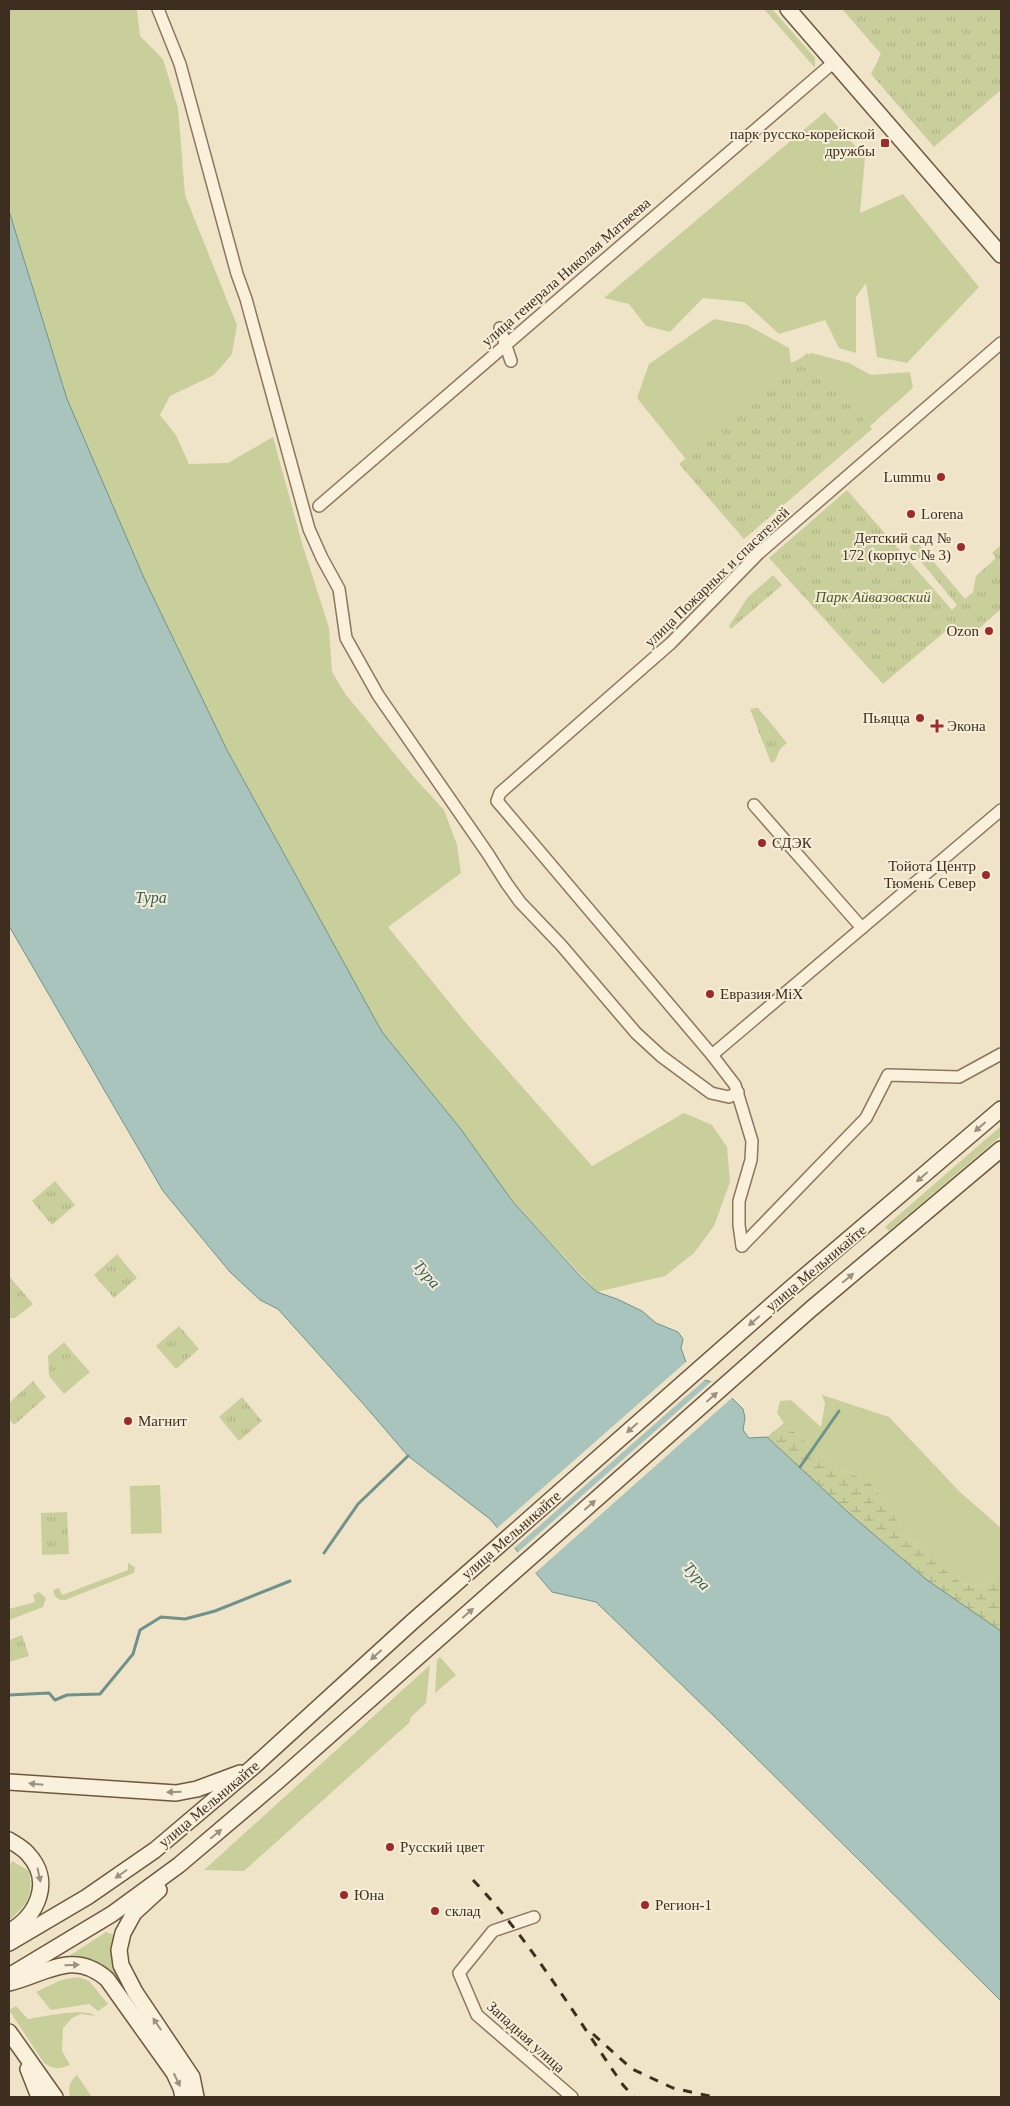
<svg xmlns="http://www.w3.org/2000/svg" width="1010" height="2106" font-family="'Times New Roman',serif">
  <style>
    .grass { fill: #c9cf9b }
    .wetland { fill: url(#wetland-marsh) }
    .park { fill: url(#park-tufts) }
    .water { fill: #a9c4bc; stroke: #6f938a }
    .pier { fill: #f0e4c8 }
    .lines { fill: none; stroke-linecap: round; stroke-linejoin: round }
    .stream { stroke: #6f938a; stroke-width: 3 }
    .street-casing { stroke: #8d765c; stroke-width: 14 }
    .secondary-casing { stroke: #6f573f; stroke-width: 18 }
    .street { stroke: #faf1dc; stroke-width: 11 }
    .secondary { stroke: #faf1dc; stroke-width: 15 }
    .rail { stroke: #3d2e20; stroke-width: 3; stroke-dasharray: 9 9; stroke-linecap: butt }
    .oneway { fill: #9c907e }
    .poi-dot { fill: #9e2a2b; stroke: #f7eed8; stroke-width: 2 }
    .labels { text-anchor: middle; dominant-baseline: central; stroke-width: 4; stroke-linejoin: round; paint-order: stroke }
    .poi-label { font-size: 15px; fill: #3d2e20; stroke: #f7eed8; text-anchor: start }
    .street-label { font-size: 15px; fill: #3d2e20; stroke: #f7eed8 }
    .park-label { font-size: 15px; font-style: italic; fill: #4d5a26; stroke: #f7eed8 }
    .water-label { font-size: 16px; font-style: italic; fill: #2f5d5a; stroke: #f7eed8 }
  </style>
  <defs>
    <pattern id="wetland-marsh" width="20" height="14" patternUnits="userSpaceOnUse" patternTransform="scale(1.25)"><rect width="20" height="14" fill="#c9cf9b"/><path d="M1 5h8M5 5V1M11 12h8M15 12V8" fill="none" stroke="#aeb285"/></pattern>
    <pattern id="park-tufts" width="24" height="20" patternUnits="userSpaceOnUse" patternTransform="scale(1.25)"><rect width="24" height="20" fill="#c9cf9b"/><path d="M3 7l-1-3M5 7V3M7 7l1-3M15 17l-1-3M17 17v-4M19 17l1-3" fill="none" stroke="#aeb285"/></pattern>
  </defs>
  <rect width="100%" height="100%" fill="#f0e4c8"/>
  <!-- grass -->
  <g class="grass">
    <path d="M9,9H137L140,36L163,59L178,108L185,195L237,325L232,354L214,375L170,396L160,415L176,435L189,464L228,463L273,437L302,543L329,628L332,672L346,695L413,776L444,810L457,845L461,873L388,927L466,1023L592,1166L684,1113L712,1125L727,1147L730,1182L714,1226L694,1253L665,1276L597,1292L513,1202L460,1128L382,1032L227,750L144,578L67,399L9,211Z"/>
    <path d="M764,9H772L815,58V68Z"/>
    <path d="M825,112L865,157L860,213L903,194L979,287L907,363L877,357L866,283L856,297V353L839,348L825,320L779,334L744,302L703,298L670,332L646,326L629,304L604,298Z"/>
    <path d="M714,319L747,325L789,348L791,363L812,353L849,363L871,375L910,372L913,388L758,525L737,523L637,398L649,364Z"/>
    <path d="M1001,1126V1136L889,1231L885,1227Z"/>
    <path d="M74,1354L90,1372L64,1394L49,1376Z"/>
    <path d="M822,1395L889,1417L960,1492L1001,1528V1571L986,1584L974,1586L959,1583L914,1545L872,1484L826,1460L784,1423L777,1413L780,1401L791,1400L821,1427L825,1404Z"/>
    <path d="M160,1485L162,1533L131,1534L130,1486Z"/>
    <path d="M128,1563L135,1567L134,1573L65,1600C57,1600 55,1598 53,1590L59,1588L62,1595L128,1570Z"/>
    <path d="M39,1592L46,1598L43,1607L9,1620V1609L35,1602L33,1595Z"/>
    <path d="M440,1657L456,1675L435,1693L437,1660Z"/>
    <path d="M430,1665L426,1703L411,1717L409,1723L244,1871L204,1870Z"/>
    <path d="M12,1861L29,1871C33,1896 29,1902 11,1919H9V1868Z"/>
    <path d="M106,1932L114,1935C110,1954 114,1968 123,1985L121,1986C105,1969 93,1959 69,1956Z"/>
    <path d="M78,1977L89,1981L108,2004L98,2011L89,2004L51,2010L36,1992L61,1980Z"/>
    <path d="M16,2006L28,2019C43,2017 84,2007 95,2016L81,2014L72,2018L63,2028L62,2051L70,2065C59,2069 54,2070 44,2063L9,2010Z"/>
    <path d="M77,2075L92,2097H70C68,2087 69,2082 77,2075Z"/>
  </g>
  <!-- wetland -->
  <path class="wetland" d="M784,1423L826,1460L872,1484L914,1545L962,1584L974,1586L986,1584L1001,1571V1631L927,1580L850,1514L767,1437Z"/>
  <!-- park -->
  <g class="park">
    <path d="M842,9H1001V90L934,147L871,74L881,54Z"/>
    <path d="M807,353L872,429L744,539L679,464Z"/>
    <path d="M847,490L952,610L957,605L909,547L916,541L965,599L973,592L976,576L996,558L992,553L1001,545V609L967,639L954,624L883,684L769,558Z"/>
    <path d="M773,575L782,585L731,629L729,626L748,597Z"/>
    <path d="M758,708L787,743L780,749L775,761L771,763L750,709Z"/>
    <path d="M55,1181L75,1205L52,1225L32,1201Z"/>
    <path d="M117,1254L137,1278L114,1298L94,1275Z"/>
    <path d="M9,1276L33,1304L15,1318H9Z"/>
    <path d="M179,1326L199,1349L176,1369L156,1346Z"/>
    <path d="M64,1342L74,1354L49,1376L48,1356Z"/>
    <path d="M33,1381L46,1397L14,1425L9,1419V1403Z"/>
    <path d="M242,1397L262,1421L239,1441L219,1417Z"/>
    <path d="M67,1512L69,1554L42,1555L41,1513Z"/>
    <path d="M22,1635L29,1656L9,1662V1640Z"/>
  </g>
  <!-- water -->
  <path class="water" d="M9,211L67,399L144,578L227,750L382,1032L460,1128L513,1202L582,1278L597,1292L617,1299L642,1311L656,1323L678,1332L683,1339L681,1348L689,1371L698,1378L718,1384L743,1409L745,1418L743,1430L749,1438L767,1437L850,1514L927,1580L1001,1631V2001L718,1720L596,1602L552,1592L490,1519L408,1456L366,1407L278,1309L260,1300L230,1272L163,1191L9,926Z"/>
  <!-- pier -->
  <g class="pier">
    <path d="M687,1361L691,1369L699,1376L707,1378L513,1549L496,1529Z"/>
    <path d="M713,1380L720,1382L734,1396L534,1574L517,1553Z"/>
  </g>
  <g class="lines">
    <!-- stream -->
    <g class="stream">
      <path d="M800,1467L839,1411"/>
      <path d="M324,1553L358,1504L408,1456"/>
      <path d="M9,1695L49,1693L55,1700L67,1695L100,1694L133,1654L140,1630L161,1617L185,1619L215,1611L290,1581"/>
    </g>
    <!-- street casing -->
    <g class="street-casing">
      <g id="street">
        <path d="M158,9L180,64L237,274L246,299L309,529L322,558L339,589L346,638L378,695L488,854L507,884L520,902L561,945L636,1033L661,1056L711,1093L729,1097L738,1092"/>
        <path d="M500,328L511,361"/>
        <path d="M319,506L834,62"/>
        <path d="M754,805L862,928"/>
        <path d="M712,1055L1001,810"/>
        <path d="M742,1246L739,1225V1201L751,1160L752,1141L735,1085L712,1055L497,801L500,793L671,643L759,553L1001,343"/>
        <path d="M742,1246L866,1118L888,1075L959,1077L1001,1054"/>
        <path d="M534,1917L493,1931L459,1973L477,2015L572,2097"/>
      </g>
    </g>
    <!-- secondary casing -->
    <g class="secondary-casing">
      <g id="secondary">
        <path d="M788,9L1001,255"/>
        <path d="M9,1782L176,1793L197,1789L240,1773"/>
        <path d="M9,1840C15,1844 23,1848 28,1854C53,1881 38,1915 9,1932"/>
        <path d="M159,1890L134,1913L123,1933L119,1950L121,1965L135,1992L192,2077L196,2097"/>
        <path d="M9,1943L87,1897L155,1850L253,1767L412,1622L791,1288L1001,1109"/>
        <path d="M9,1976L112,1914L179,1865L278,1781L811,1309L1001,1149"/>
        <path d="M9,1983C46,1974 73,1949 107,1979L174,2073L181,2088L183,2097"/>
        <path d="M9,2032L55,2097"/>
        <path d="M28,2069L39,2097"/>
      </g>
    </g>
    <!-- street -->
    <use href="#street" class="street"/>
    <!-- secondary -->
    <use href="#secondary" class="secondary"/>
    <!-- rail -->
    <g class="rail">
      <path d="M473,1880C531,1941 575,2016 623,2085L634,2097"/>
      <path d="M593,2034L632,2069L673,2088L714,2097"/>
    </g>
  </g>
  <!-- one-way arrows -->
  <defs><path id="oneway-solid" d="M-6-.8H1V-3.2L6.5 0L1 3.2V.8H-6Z" transform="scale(1.25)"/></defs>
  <g class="oneway">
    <use href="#oneway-solid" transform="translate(980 1127) rotate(139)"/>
    <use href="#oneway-solid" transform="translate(922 1177) rotate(139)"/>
    <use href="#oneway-solid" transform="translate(848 1278) rotate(-40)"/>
    <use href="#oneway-solid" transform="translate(754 1321) rotate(139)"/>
    <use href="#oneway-solid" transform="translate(712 1397) rotate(-41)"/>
    <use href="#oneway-solid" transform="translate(632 1428) rotate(139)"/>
    <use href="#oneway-solid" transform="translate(590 1505) rotate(-41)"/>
    <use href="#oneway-solid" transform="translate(468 1613) rotate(-41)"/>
    <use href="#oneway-solid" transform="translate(376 1655) rotate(138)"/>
    <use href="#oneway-solid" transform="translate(36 1784) rotate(-175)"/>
    <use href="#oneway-solid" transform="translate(174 1792) rotate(178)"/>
    <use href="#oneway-solid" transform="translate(216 1834) rotate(-40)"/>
    <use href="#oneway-solid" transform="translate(121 1874) rotate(145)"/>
    <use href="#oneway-solid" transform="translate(39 1875) rotate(78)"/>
    <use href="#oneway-solid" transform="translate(72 1965) rotate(-1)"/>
    <use href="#oneway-solid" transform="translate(157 2024) rotate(-124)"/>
    <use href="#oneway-solid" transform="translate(177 2080) rotate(65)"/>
  </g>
  <!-- markers -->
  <g class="poi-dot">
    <rect x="880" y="138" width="10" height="10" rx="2.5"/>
    <circle cx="941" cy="477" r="5"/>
    <circle cx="911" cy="514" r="5"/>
    <circle cx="961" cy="547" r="5"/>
    <circle cx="989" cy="631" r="5"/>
    <circle cx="920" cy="718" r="5"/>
    <path d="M934.5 718.5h5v5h5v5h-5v5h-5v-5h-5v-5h5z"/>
    <circle cx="762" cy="843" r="5"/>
    <circle cx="986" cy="875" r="5"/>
    <circle cx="710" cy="994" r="5"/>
    <circle cx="128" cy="1421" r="5"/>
    <circle cx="390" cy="1847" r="5"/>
    <circle cx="344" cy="1895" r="5"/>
    <circle cx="645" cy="1905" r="5"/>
    <circle cx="435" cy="1911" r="5"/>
  </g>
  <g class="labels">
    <!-- poi labels -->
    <g class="poi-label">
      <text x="875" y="134" text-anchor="end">парк русско-корейской<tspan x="875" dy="17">дружбы</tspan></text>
      <text x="931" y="477" text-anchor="end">Lummu</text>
      <text x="921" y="514">Lorena</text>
      <text x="951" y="538" text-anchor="end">Детский сад №<tspan x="951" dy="17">172 (корпус № 3)</tspan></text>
      <text x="979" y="631" text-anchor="end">Ozon</text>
      <text x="910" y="718" text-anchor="end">Пьяцца</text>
      <text x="947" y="726">Экона</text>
      <text x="772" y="843">СДЭК</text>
      <text x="976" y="866" text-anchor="end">Тойота Центр<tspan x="976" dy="17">Тюмень Север</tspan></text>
      <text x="720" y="994">Евразия MiX</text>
      <text x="138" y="1421">Магнит</text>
      <text x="400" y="1847">Русский цвет</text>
      <text x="354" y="1895">Юна</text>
      <text x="655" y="1905">Регион-1</text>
      <text x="445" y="1911">склад</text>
    </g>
    <!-- street labels -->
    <g class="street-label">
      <text transform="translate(566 272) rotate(-41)">улица генерала Николая Матвеева</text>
      <text transform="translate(717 577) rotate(-44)">улица Пожарных и спасателей</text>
      <text transform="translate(816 1268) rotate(-40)">улица Мельникайте</text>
      <text transform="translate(511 1535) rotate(-41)">улица Мельникайте</text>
      <text transform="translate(209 1804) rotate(-40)">улица Мельникайте</text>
      <text transform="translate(526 2037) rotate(42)">Западная улица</text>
    </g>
    <!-- park labels -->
    <g class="park-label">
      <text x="873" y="597">Парк Айвазовский</text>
    </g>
    <!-- water labels -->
    <g class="water-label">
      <text x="151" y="897">Тура</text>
      <text transform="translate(427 1274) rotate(48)">Тура</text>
      <text transform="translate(697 1576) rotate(48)">Тура</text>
    </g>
  </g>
  <!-- border -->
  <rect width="1010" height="2106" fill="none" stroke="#3d2e20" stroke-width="20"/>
</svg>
